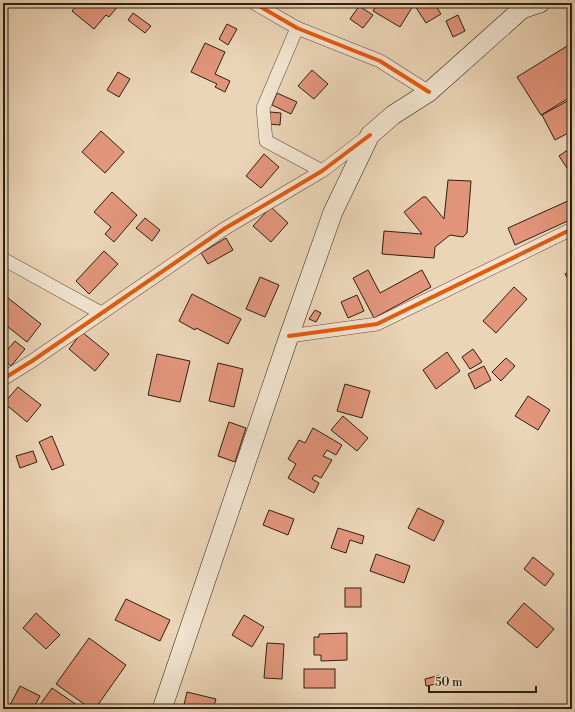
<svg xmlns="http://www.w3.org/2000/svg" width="575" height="712" font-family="'Libre Bodoni',serif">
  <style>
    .building { fill: #e2957b; stroke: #2c2013 }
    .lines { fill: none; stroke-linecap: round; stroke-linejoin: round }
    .minor-casing { stroke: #5c4d3c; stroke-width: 14 }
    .secondary-casing { stroke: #2c2013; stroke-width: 20 }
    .minor { stroke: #f2e4d0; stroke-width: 13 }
    .secondary { stroke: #f2e4d0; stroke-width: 19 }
    .cycleway-casing { stroke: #f2e4d0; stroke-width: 6 }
    .cycleway { stroke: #e8590c; stroke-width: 4 }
  </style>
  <rect width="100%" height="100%" fill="#ebd5b7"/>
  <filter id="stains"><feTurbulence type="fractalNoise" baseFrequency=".005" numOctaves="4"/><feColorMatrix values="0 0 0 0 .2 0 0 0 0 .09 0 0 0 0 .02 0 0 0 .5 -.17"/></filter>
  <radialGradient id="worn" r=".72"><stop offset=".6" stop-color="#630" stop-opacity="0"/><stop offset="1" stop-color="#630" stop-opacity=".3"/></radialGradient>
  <!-- building -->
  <g class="building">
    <path d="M79,3H117L119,5L109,17L106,15L94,29L72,11Z"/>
    <path d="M378,3H409L413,6L400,27L373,11Z"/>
    <path d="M419,3H434L441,14L426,23L415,6Z"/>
    <path d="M359,6L373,15L363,28L350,19Z"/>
    <path d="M133,13L151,26L145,33L128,20Z"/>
    <path d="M458,15L465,31L453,37L446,21Z"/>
    <path d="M227,24L237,29L228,45L219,39Z"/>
    <path d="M205,43L225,52L215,74L230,81L225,92L215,87L217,84L191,72Z"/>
    <path d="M572,43V96L541,115L517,77Z"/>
    <path d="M312,70L328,84L314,99L298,86Z"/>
    <path d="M118,72L130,79L119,97L107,90Z"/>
    <path d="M277,93L297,102L291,114L272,105Z"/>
    <path d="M571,99L572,131L555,140L542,115Z"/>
    <path d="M270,112L281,113L280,125L269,124Z"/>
    <path d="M101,131L124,152L105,173L82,152Z"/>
    <path d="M572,147V169L569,171L559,156Z"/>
    <path d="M264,154L279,167L261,188L246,176Z"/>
    <path d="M448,180L471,181L467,233L463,237L450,235L435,247L434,258L382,254L384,231L422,234L404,212L423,197H426L444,219Z"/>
    <path d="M112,192L137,215L114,242L105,234L111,227L94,212Z"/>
    <path d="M570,200L572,205V219L515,245L508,228Z"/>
    <path d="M271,207L288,223L271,242L253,226Z"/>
    <path d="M145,218L160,230L152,241L136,228Z"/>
    <path d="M226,238L233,250L208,264L201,253Z"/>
    <path d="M104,251L118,264L89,294L76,281Z"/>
    <path d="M368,270L380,293L422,270L431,287L374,318L353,278Z"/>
    <path d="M572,270V285L565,274Z"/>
    <path d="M260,277L279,285L265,317L246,309Z"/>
    <path d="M514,287L527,299L496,333L483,321Z"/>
    <path d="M3,294L41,324L27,342L3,323Z"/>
    <path d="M192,294L241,319L228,344L196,328L195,330L179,321Z"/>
    <path d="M357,295L364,311L348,318L341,302Z"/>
    <path d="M315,310L321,313L316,322L309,319Z"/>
    <path d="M82,332L109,354L95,371L69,349Z"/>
    <path d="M15,341L25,349L11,366L3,359V355Z"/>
    <path d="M473,349L482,362L470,369L462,357Z"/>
    <path d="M447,352L460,371L436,389L423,370Z"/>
    <path d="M157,354L190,361L180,402L148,395Z"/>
    <path d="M506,358L515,366L501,381L492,372Z"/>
    <path d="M218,363L243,369L234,407L209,401Z"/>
    <path d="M484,366L491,380L475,389L468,374Z"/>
    <path d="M345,384L370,391L362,418L337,411Z"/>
    <path d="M18,387L41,405L27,422L4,403Z"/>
    <path d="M528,396L550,410L538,430L515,416Z"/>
    <path d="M343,416L368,438L357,451L331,430Z"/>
    <path d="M229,422L246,428L235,462L218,456Z"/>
    <path d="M313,428L342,445L336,455L327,450L323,456L332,460L321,478L315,475L312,479L319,483L314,493L288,478L296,464L288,459L299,440L305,443Z"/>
    <path d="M52,436L64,465L52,470L39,442Z"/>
    <path d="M33,451L37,462L20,468L16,456Z"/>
    <path d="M418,508L444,521L434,541L408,528Z"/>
    <path d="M269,510L294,519L288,535L263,525Z"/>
    <path d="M338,528L364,536L362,544L350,540L346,553L331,548Z"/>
    <path d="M376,554L410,566L404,583L370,571Z"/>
    <path d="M533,557L554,574L545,586L524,569Z"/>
    <rect x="345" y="588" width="16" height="19"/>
    <path d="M126,599L170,620L160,641L115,620Z"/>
    <path d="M524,603L554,629L537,648L507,623Z"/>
    <path d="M36,613L60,635L46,649L23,628Z"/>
    <path d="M244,615L264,627L252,647L232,635Z"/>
    <path d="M347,633V660L321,661V655H314V637H319V634Z"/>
    <path d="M89,638L126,665L95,709H91L56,684Z"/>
    <path d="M267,643L284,644L282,679L264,678Z"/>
    <rect x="304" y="669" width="31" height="19"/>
    <path d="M440,675L442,683L426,686L425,679Z"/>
    <path d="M20,686L40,696L33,709H12L9,707Z"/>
    <path d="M52,688L77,705L74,709H37Z"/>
    <path d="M187,692L216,699L213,709H183Z"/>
  </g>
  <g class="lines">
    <!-- minor casing -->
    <g class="minor-casing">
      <g id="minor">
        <path d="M254,3L297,28L380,61L429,92"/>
        <path d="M297,28L263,108L266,141L322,171"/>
        <path d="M3,259L101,313"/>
        <path d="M289,336L377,324L572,229"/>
        <path d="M3,379L32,361L224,229L322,171L368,136"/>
      </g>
    </g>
    <!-- secondary casing -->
    <g class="secondary-casing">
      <path id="secondary" d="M162,709L289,336L333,212L370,135L393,115L429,92L522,9L540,3"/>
    </g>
    <!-- minor -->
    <use href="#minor" class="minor"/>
    <!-- secondary -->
    <use href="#secondary" class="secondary"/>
    <!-- cycleway casing -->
    <g class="cycleway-casing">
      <g id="cycleway">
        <path d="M254,3L297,28L380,61L429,92"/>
        <path d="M289,336L377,324L572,229"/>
        <path d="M3,379L32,361L224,229L322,171L370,135"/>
      </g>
    </g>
    <!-- cycleway -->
    <use href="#cycleway" class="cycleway"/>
  </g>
  <!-- margin -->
  <rect width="575" height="712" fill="none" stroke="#ebd5b7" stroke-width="16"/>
  <rect x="4" y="4" width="567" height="704" fill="none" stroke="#2c2013" stroke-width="2"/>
  <rect x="8" y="8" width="559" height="696" fill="none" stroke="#2c2013"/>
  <!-- scale -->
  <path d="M429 686v6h107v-6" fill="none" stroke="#2c2013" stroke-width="2"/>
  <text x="435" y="686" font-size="12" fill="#2c2013" stroke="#f2e4d0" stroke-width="3" paint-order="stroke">50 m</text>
  <rect width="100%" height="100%" filter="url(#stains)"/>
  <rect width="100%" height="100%" fill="url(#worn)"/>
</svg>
